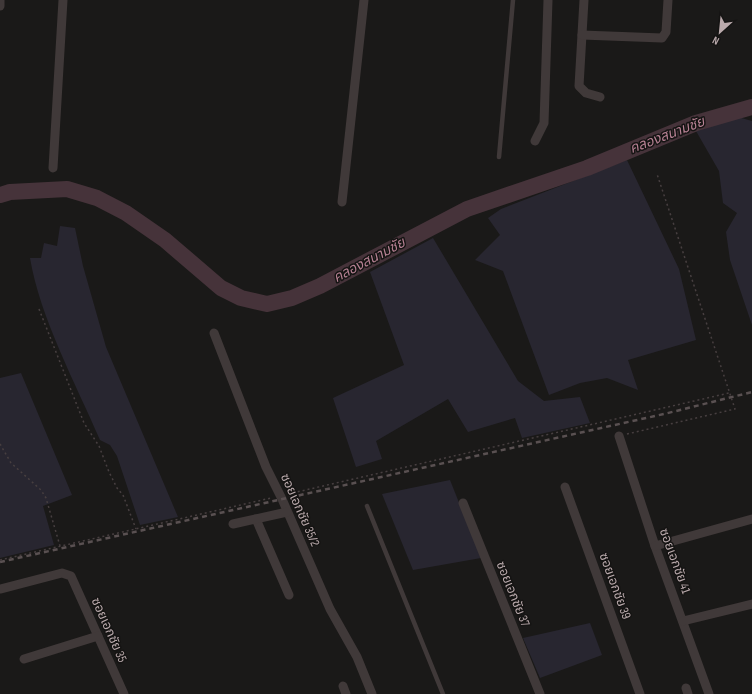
<svg xmlns="http://www.w3.org/2000/svg" width="752" height="694" font-family="'Sofia Sans Condensed','Noto Sans Thai',sans-serif">
  <style>
    .green { fill: #282630 }
    .lines { fill: none; stroke-linecap: round; stroke-linejoin: round }
    .river { stroke: #46333a; stroke-width: 16 }
    .path { stroke: #473f40; stroke-width: 1.5; stroke-dasharray: 2 3; stroke-linecap: butt }
    .lane { stroke: #403939; stroke-width: 4.5 }
    .street { stroke: #403939; stroke-width: 9 }
    .rail { stroke: #595051; stroke-width: 2.5; stroke-dasharray: 5 4; stroke-linecap: butt }
    .labels { text-anchor: middle; dominant-baseline: central; stroke-width: 3; stroke-linejoin: round; paint-order: stroke }
    .street-label { font-size: 13px; fill: #baaaac; stroke: #151413 }
    .water-label { font-size: 14px; font-style: italic; fill: #b68193; stroke: #151413 }
  </style>
  <rect width="100%" height="100%" fill="#1a1918"/>
  <!-- green -->
  <g class="green">
    <path d="M738,117L752,121V325L730,260L726,232L737,213L723,203L719,171L696,131Z"/>
    <path d="M627,160L679,269L696,340L628,360L638,390L607,378L580,383L549,395L503,271L475,260L500,235L488,218L501,209Z"/>
    <path d="M60,226L75,228L83,266L106,347L178,517L140,525L117,456L110,445L100,440C76,384 40,318 30,258H41L44,243L57,246Z"/>
    <path d="M433,238L518,381L544,401L580,397L590,423L522,438L515,418L468,432L448,399L376,441L382,459L356,467L333,398L404,365L370,272Z"/>
    <path d="M21,373L72,495L43,506L54,545L0,558V378Z"/>
    <path d="M450,480L481,558L413,570L382,494Z"/>
    <path d="M590,623L602,655L540,678L523,638Z"/>
  </g>
  <g class="lines">
    <!-- river -->
    <path class="river" d="M0,195L10,192L67,189L97,198L126,213L165,240L221,288L241,298L267,304L292,298L320,286L467,209L587,168L696,123L752,107"/>
    <!-- path -->
    <g class="path">
      <path d="M39,309L84,423L99,446L109,472L117,488L123,495L136,529"/>
      <path d="M627,434L735,409L657,174"/>
      <path d="M0,444L11,463L41,490L46,498L60,546"/>
      <path d="M288,494L729,393"/>
      <path d="M0,560L271,498"/>
    </g>
    <!-- lane -->
    <g class="lane">
      <path d="M499,157L513,0"/>
      <path d="M367,506L443,694"/>
    </g>
    <!-- street -->
    <g class="street">
      <path d="M584,0L579,86L586,93L600,97"/>
      <path d="M0,6V0"/>
      <path d="M582,35L662,38L666,32L668,0"/>
      <path d="M535,141L544,123L548,0"/>
      <path d="M53,168L63,0"/>
      <path d="M342,202L364,0"/>
      <path d="M214,333L266,467L282,499L330,609L357,657L372,694"/>
      <path d="M619,436L655,546L709,694"/>
      <path d="M565,487L640,694"/>
      <path d="M463,503L540,694"/>
      <path d="M256,519L289,595"/>
      <path d="M233,524L287,512"/>
      <path d="M655,546L752,519"/>
      <path d="M1,589L62,573L71,576L124,694"/>
      <path d="M683,621L752,604"/>
      <path d="M24,659L98,636"/>
      <path d="M343,686L346,694"/>
      <path d="M686,688L688,694"/>
    </g>
    <!-- rail -->
    <path class="rail" d="M0,562L664,414L752,392"/>
  </g>
  <g class="labels">
    <!-- street labels -->
    <g class="street-label">
      <text transform="translate(300 510) rotate(66)">ซอยเอกชัย 35/2</text>
      <text transform="translate(675 561) rotate(70)">ซอยเอกชัย 41</text>
      <text transform="translate(615 586) rotate(70)">ซอยเอกชัย 39</text>
      <text transform="translate(513 594) rotate(68)">ซอยเอกชัย 37</text>
      <text transform="translate(109 630) rotate(66)">ซอยเอกชัย 35</text>
    </g>
    <!-- water labels -->
    <g class="water-label">
      <text transform="translate(667 135) rotate(-21)">คลองสนามชัย</text>
      <text transform="translate(369 260) rotate(-28)">คลองสนามชัย</text>
    </g>
  </g>
  <!-- north arrow -->
  <g transform="translate(720 32) rotate(207)" stroke="#151413" stroke-width="3" paint-order="stroke">
  <path d="M0-3L7 15L0 10L-7 15Z" fill="#baaaac"/>
  <text y="-6" font-size="11" font-weight="bold" text-anchor="middle" fill="#baaaac">N</text>
  </g>
</svg>
